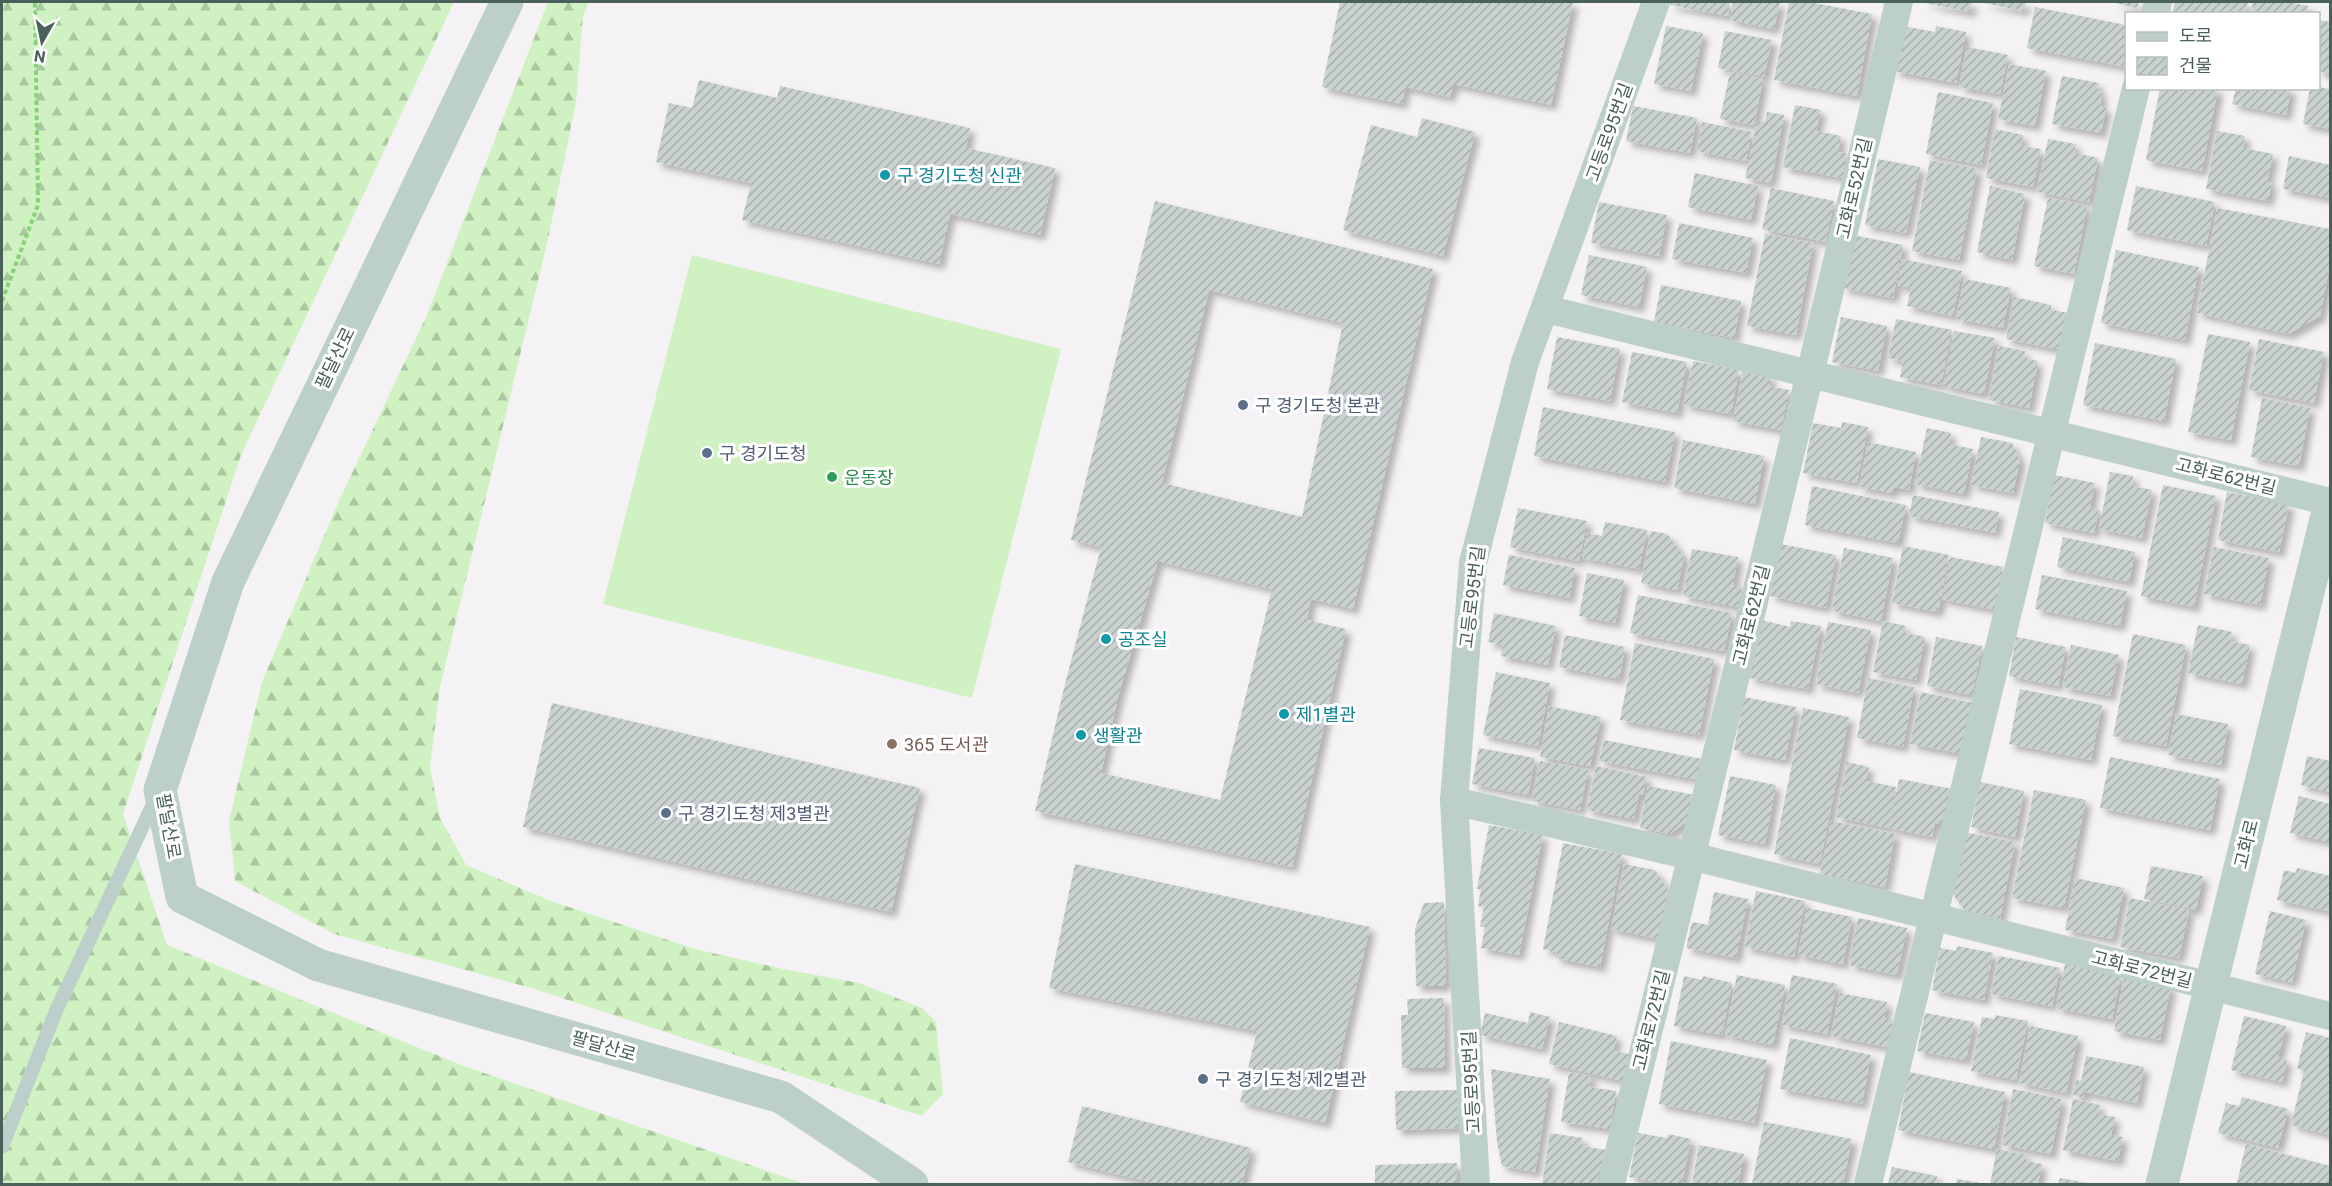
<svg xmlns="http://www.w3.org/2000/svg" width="2332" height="1186" font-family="Roboto,'Noto Sans KR',sans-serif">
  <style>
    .forest { fill: url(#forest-firs) }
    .garden { fill: #d0f1c1 }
    .building { fill: url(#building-hatch); fill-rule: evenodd; filter: url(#shadow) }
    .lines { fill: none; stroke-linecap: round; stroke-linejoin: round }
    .path { stroke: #88d177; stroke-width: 4; stroke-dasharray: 4.5 3; stroke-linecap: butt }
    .service { stroke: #bdcfcb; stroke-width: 14 }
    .minor { stroke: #bdcfcb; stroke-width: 28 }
    .tertiary { stroke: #bdcfcb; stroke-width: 33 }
    .culture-dot { fill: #0f9aa8; stroke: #fff; stroke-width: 2 }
    .service-dot { fill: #5c6f8a; stroke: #fff; stroke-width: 2 }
    .leisure-dot { fill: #2e9e5b; stroke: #fff; stroke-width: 2 }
    .education-dot { fill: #8d6e63; stroke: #fff; stroke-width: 2 }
    .labels { text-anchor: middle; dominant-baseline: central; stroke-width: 6; stroke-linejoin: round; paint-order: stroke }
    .street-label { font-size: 18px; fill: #49605b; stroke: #fff }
    .culture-label { font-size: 18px; fill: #0d838f; stroke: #fff; text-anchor: start }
    .service-label { font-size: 18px; fill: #4e5e75; stroke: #fff; text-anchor: start }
    .leisure-label { font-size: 18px; fill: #27864d; stroke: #fff; text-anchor: start }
    .education-label { font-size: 18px; fill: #785e54; stroke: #fff; text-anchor: start }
  </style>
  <defs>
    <pattern id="forest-firs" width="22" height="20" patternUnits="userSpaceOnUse" patternTransform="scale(1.5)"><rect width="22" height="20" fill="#d0f1c1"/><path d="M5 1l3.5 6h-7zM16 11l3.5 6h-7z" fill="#abc7a0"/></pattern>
    <pattern id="building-hatch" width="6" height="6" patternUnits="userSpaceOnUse" patternTransform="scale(1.5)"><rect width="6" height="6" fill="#c9d1d1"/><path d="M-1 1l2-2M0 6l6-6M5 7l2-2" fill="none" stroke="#a5adad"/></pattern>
    <filter id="shadow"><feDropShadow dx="5.5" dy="5.5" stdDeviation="3" flood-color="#0004"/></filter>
  </defs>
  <rect width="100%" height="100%" fill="#f4f2f4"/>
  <!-- forest -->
  <g class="forest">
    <path d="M2,2H454L241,455L123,814L167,945L461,1065L805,1184H2Z"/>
    <path d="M548,2H589L583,16L576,102L548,239L440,687L430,767L440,818L466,865L551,901L695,949L783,969L859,983L922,1008L936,1022L943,1094L922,1116L531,988L334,934L235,881L229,821L262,682L338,503L427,315Z"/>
  </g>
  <!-- garden -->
  <path class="garden" d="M692,255L1061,349L972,698L603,604Z"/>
  <!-- building -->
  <g class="building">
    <path d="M1340,2H1573L1551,105L1453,84L1450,97L1405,87L1402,104L1322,87Z"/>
    <path d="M1671,2H1730L1728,16L1670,5Z"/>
    <path d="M1733,2H1780L1774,29L1730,20Z"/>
    <path d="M1789,2H1809L1872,14L1857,96L1774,80Z"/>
    <path d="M1920,2H1972L1970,12Z"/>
    <path d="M2111,2H2139L2137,8Z"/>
    <path d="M2175,2H2248L2245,14H2172Z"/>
    <path d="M2253,2H2288L2308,6L2306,14H2251Z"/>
    <path d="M1984,3V2H2026L2024,11Z"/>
    <path d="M2035,7L2126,25V67L2027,48Z"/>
    <path d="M2318,20L2330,22V74L2318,71Z"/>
    <path d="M1666,26L1703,33L1691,91L1654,84Z"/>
    <path d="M1903,26L1935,32L1936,26L1966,32L1956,83L1894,71Z"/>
    <path d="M1725,31L1772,40L1764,77L1718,68Z"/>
    <path d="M1967,47L2008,55L2000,94L1959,87Z"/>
    <path d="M2009,64L2046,71L2035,126L1998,119Z"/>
    <path d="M1730,72L1763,79L1754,125L1720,119Z"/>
    <path d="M2062,76L2099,83L2097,91L2102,92L2100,106L2106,108L2101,133L2052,124Z"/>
    <path d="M699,80L777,98L780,86L970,128L966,148L1055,168L1040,235L950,214L939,264L742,220L751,183L656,162L669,103L692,108Z"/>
    <path d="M2318,87L2330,89V129L2303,124L2310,88Z"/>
    <path d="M2160,88H2218L2202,171L2146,160Z"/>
    <path d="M2236,88H2291L2286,115L2232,104Z"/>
    <path d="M1938,92L1993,103L1981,165L1926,154Z"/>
    <path d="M1795,105L1821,110L1816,131L1841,136L1838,152L1847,153L1842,178L1783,167Z"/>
    <path d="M1633,106L1697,118L1690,153L1626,141Z"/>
    <path d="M1767,112L1784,115L1771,183L1745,178L1757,121L1765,122Z"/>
    <path d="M1422,118L1475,132L1443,256L1343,230L1371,125L1417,137Z"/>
    <path d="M1702,122L1752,132L1746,161L1697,151Z"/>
    <path d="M1995,129L2023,135L2021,146L2041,149L2033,187L1986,178Z"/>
    <path d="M2217,131L2245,136L2243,148L2273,154L2267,182H2272L2268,201L2206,189Z"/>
    <path d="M2048,139L2076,144L2074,153L2098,158L2089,202L2037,192Z"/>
    <path d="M2289,156L2330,165V198L2283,189Z"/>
    <path d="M1878,159L1920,167L1906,233L1865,225Z"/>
    <path d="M1930,160L1977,169L1959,260L1912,251Z"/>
    <path d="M1695,173L1758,186L1751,220L1688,207Z"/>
    <path d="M1990,186L2025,194L2012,260L1977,252Z"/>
    <path d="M2136,186L2215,202L2206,246L2127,230Z"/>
    <path d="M1771,188L1834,201L1826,242L1762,229Z"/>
    <path d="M2048,198L2087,206L2074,274L2034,266Z"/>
    <path d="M1155,201L1433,269L1353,609L1311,599L1307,620L1346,629L1292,867L1035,811L1065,684L1101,547L1071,540ZM1209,290L1343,323L1302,517L1162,483ZM1158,561L1272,589L1220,800L1101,773L1118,697Z"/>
    <path d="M1599,202L1667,215L1659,256L1591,243Z"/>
    <path d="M2217,208L2330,229V264L2320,316L2288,334L2197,313Z"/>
    <path d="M1679,223L1753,238L1746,273L1672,259Z"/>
    <path d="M1765,234L1813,243L1796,335L1747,326Z"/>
    <path d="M1853,235L1903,245L1893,298L1842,288Z"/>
    <path d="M2116,250L2199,267L2185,340L2101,323Z"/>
    <path d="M1589,255L1647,267L1639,307L1581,295Z"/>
    <path d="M1902,259L1962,271L1953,316L1907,306L1911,288L1897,285Z"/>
    <path d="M1964,279L2011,288L2003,328L1956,319Z"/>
    <path d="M1661,285L1741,301L1734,338L1654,322Z"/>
    <path d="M2014,297L2051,305V310L2070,313L2062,350L2006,339Z"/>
    <path d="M1841,317L1887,326L1878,371L1832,362Z"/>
    <path d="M1896,319L1952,330L1941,385L1900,377L1903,361L1888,358Z"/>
    <path d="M1954,331L1995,338L1984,394L1943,386Z"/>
    <path d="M2208,334L2250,342L2231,440L2188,432Z"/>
    <path d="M1557,337L1620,349L1610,401L1547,389Z"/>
    <path d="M2259,339L2324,352L2314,403L2249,390Z"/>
    <path d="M2095,343L2176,359L2164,421L2083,405Z"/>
    <path d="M1999,346L2025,351L2024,358L2038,361L2029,408L1989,400Z"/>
    <path d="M1632,352L1687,362L1677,413L1622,402Z"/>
    <path d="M1693,361L1739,370L1731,414L1684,405Z"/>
    <path d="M1743,371L1771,376L1769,386L1789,390L1781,430L1733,421Z"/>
    <path d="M2262,398L2310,408L2299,466L2251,457Z"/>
    <path d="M1543,407L1675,432L1665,482L1534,456Z"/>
    <path d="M1842,422L1868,427L1857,483L1803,473L1813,423L1841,428Z"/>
    <path d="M1927,428L1951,433L1949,444L1973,449L1964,494L1915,484Z"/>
    <path d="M1981,437L2012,443L2020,460L2013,493L1971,485Z"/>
    <path d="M1683,440L1764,456L1755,504L1674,488Z"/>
    <path d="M1868,442L1916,452L1909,490L1894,487L1892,493L1859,487Z"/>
    <path d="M2110,472L2133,476L2132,486L2152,490L2142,538L2099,529Z"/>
    <path d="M2054,475L2095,483L2090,507L2099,509L2094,533L2045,523Z"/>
    <path d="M2163,485L2216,496L2194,607L2141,596Z"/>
    <path d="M1812,486L1906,505L1898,543L1805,525Z"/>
    <path d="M2227,492L2289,504L2279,552L2218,540Z"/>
    <path d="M1913,495L1999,512L1995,533L1909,516Z"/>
    <path d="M1518,508L1587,521L1579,561L1510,547Z"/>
    <path d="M1605,522L1647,530L1639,569L1582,558L1587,533L1602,536Z"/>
    <path d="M1651,531L1667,534L1684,556L1677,590L1641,583Z"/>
    <path d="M2063,537L2135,552L2129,582L2057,567Z"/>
    <path d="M1781,544L1836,555L1826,608L1770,596Z"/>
    <path d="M1903,546L1949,555L1938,612L1892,603Z"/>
    <path d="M2214,547L2269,558L2260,605L2204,594Z"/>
    <path d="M1844,548L1893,558L1881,621L1832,611Z"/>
    <path d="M1692,549L1738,557L1733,585L1742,587L1738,607L1683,596Z"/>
    <path d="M1509,555L1575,568L1569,598L1503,585Z"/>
    <path d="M1950,557L2003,567L1995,610L1942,599Z"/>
    <path d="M1587,573L1624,580L1615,623L1579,616Z"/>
    <path d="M2042,575L2127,591L2120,626L2035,609Z"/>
    <path d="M1638,595L1732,613L1724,651L1630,633Z"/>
    <path d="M1494,613L1556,626L1548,665L1501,656L1503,645L1488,642Z"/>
    <path d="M1761,620L1790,627L1791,621L1821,626L1808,689L1749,678Z"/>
    <path d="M1883,621L1906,626L1905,633L1925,637L1916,680L1873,672Z"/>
    <path d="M1828,622L1871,630L1858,693L1816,684Z"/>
    <path d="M2198,625L2232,632L2230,641L2250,645L2242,684L2188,673Z"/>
    <path d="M2133,634L2186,645L2166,746L2113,736Z"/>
    <path d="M1565,635L1625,647L1619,679L1559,667Z"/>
    <path d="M1936,637L1982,646L1972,695L1927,686Z"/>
    <path d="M2016,637L2066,647L2058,686L2009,676Z"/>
    <path d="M1635,643L1714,659L1699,735L1620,720Z"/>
    <path d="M2071,645L2119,655L2110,696L2063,687Z"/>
    <path d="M1496,672L1550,683L1538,746L1483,735Z"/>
    <path d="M1868,678L1914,687L1903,747L1857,738Z"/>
    <path d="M2020,689L2102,705L2091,760L2009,744Z"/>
    <path d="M1921,692L1973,703L1963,754L1910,744Z"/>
    <path d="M1744,697L1796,707L1785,760L1734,750Z"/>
    <path d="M552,703L920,788L891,912L523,827Z"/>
    <path d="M1549,706L1601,717L1590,766L1540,757Z"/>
    <path d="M1803,708L1849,717L1820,864L1774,854Z"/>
    <path d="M2176,714L2228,724L2221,765L2168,755Z"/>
    <path d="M1604,740L1702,759L1699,780L1599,761Z"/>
    <path d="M1479,748L1535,758L1528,795L1472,784Z"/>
    <path d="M2307,756L2330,761V792L2301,785Z"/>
    <path d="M2110,757L2220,779L2210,830L2100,808Z"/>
    <path d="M1540,761L1588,770L1580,810L1532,801Z"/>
    <path d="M1847,762L1869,767L1866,781L1896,787L1888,828L1836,817Z"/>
    <path d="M1596,766L1647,777L1643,795L1639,794L1634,819L1587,810Z"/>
    <path d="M1730,776L1776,785L1765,844L1718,835Z"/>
    <path d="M1899,779L1958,790L1950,826L1935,823L1932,837L1889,828Z"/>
    <path d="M1980,782L2024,791L2015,837L1971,827Z"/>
    <path d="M1648,786L1694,795L1690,819L1670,834L1640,828Z"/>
    <path d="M2034,790L2086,800L2064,908L2012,898Z"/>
    <path d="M2299,796L2330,804V842L2290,833Z"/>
    <path d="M1831,821L1895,834L1885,887L1820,874Z"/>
    <path d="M1489,825L1543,835L1519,955L1481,948L1485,927H1480L1484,907L1478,906L1481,889H1477Z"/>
    <path d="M1964,832L2015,842L2000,919L1966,912L1952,893Z"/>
    <path d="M1563,843L1622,854L1600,967L1556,958L1557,952L1543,949Z"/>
    <path d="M1075,864L1370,927L1325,1123L1240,1102L1257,1031L1049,988Z"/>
    <path d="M1624,864L1655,870L1668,890L1659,939L1611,929Z"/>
    <path d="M2151,866L2203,876L2196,910L2144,899Z"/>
    <path d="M2297,868L2330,876V901L2328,911L2277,900L2284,870L2296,873Z"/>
    <path d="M2075,878L2124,888L2113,939L2065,930Z"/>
    <path d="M1756,891L1805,901L1794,957L1745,947Z"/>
    <path d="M1714,892L1748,899L1736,958L1686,948L1692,922L1708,925Z"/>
    <path d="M2130,898L2189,910L2179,958L2120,947Z"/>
    <path d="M1444,902L1446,986H1416L1415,929L1424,903Z"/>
    <path d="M1807,908L1852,917L1843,964L1798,955Z"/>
    <path d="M2270,911L2306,920L2292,982L2255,974Z"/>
    <path d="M1858,918L1907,928L1897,975L1849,965Z"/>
    <path d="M1957,946L1993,953L1984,1000L1932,990L1940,948L1956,951Z"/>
    <path d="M1999,956L2060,968L2052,1006L1991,994Z"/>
    <path d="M2065,964L2121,975L2112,1019L2056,1008Z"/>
    <path d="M1737,975L1785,985L1773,1045L1725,1035Z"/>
    <path d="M1792,975L1837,984L1827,1034L1782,1025Z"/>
    <path d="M1684,976L1702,980L1703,976L1732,983L1722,1035L1674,1026Z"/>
    <path d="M2124,977L2171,986L2160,1040L2114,1031Z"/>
    <path d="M1840,993L1887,1002L1884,1018L1893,1019L1887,1047L1831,1036Z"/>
    <path d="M1444,998L1445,1068H1402L1401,1015H1408L1407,999Z"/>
    <path d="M1530,1012L1550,1017L1542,1049L1480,1035L1485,1013L1528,1023Z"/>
    <path d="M1925,1013L1974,1022L1966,1060L1917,1051Z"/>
    <path d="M1995,1015L2028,1021L2016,1080L1971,1071L1982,1017L1995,1019Z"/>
    <path d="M2244,1016L2286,1026L2278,1057L2287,1060L2282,1082L2231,1070Z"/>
    <path d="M1559,1022L1617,1036L1613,1051L1629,1054L1623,1081L1549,1064Z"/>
    <path d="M2030,1026L2078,1036L2066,1093L2019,1083Z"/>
    <path d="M2306,1032L2330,1038V1135L2291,1125L2304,1071L2297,1068Z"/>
    <path d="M1790,1038L1871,1055L1862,1104L1780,1089Z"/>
    <path d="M1671,1041L1767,1060L1754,1123L1659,1104Z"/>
    <path d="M2086,1056L2144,1067L2137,1103L2084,1092L2083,1098L2073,1095L2076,1080L2081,1081Z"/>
    <path d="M1491,1069L1550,1079L1535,1172L1502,1166L1497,1142Z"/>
    <path d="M1569,1072L1591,1076L1589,1087L1616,1091L1610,1129L1561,1122Z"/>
    <path d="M1909,1072L2005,1092L1994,1149L1898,1130Z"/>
    <path d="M2013,1089L2062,1099L2051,1154L2002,1145Z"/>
    <path d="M1457,1090L1458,1128L1396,1130L1395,1091Z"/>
    <path d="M2242,1097L2288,1109L2278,1148L2218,1133L2226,1103L2239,1106Z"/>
    <path d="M2073,1099L2100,1105L2098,1114L2115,1117L2111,1135L2123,1137L2118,1161L2063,1150Z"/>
    <path d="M1082,1106L1251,1148L1242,1184H1157L1068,1162Z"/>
    <path d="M1764,1122L1852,1139L1843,1184H1752Z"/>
    <path d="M1550,1133L1583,1138L1582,1146L1606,1150L1601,1184H1542Z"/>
    <path d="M1638,1133L1667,1138L1668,1134L1691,1139L1682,1184H1669L1629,1177Z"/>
    <path d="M2246,1144L2330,1166V1184L2237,1183Z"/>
    <path d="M1699,1145L1744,1154L1738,1184H1692Z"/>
    <path d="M1997,1149L2027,1155L2026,1161L2042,1164L2038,1184H1990Z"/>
    <path d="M1457,1163V1184H1375V1165Z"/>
    <path d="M1892,1167L1937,1176L1936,1184H1888Z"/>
    <path d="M2060,1178L2087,1183L2086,1184H2058Z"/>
    <path d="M1957,1179L1981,1183V1184H1956Z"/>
  </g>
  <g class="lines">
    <!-- path -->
    <path class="path" d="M2,301L38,205L35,2"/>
    <!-- service -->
    <path class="service" d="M2,1147L56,1011L155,800"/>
    <!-- minor -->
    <g class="minor">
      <path d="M2155,14L2158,2"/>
      <path d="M1546,309L2330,502"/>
      <path d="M1454,801L1691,856L2330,1016"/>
      <path d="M1476,1184L1454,801L1473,563L1525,362L1656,2"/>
      <path d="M1611,1184L1810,374L1899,2"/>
      <path d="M1868,1184L2136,88"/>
    </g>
    <!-- tertiary -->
    <g class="tertiary">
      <path d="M507,2L228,582L160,790L182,897L318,965L781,1097L912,1184"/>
      <path d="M2162,1184L2330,503"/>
    </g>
  </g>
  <!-- markers -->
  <g class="culture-dot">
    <circle cx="885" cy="175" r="6"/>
    <circle cx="1106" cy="639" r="6"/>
    <circle cx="1284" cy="714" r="6"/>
    <circle cx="1081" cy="735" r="6"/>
  </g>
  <g class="service-dot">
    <circle cx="1243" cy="405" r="6"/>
    <circle cx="707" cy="453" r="6"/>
    <circle cx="666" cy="813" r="6"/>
    <circle cx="1203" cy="1079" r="6"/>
  </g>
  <circle class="leisure-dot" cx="832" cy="477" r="6"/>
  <circle class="education-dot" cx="892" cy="744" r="6"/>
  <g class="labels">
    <!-- street labels -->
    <g class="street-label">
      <text transform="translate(1609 132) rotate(-70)">고등로95번길</text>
      <text transform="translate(1854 188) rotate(-77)">고화로52번길</text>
      <text transform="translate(335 358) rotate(-64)">팔달산로</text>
      <text transform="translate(2226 476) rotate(14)">고화로62번길</text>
      <text transform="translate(1472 597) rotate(-83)">고등로95번길</text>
      <text transform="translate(1751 615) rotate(-76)">고화로62번길</text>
      <text transform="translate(169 826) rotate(80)">팔달산로</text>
      <text transform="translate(2246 844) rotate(-76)">고화로</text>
      <text transform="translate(2142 969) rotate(14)">고화로72번길</text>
      <text transform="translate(1651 1020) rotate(-76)">고화로72번길</text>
      <text transform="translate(604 1046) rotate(16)">팔달산로</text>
      <text transform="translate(1471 1082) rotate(-93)">고등로95번길</text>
    </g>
    <!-- culture labels -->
    <g class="culture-label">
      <text x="897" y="175">구 경기도청 신관</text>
      <text x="1118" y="639">공조실</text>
      <text x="1296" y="714">제1별관</text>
      <text x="1093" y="735">생활관</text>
    </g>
    <!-- service labels -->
    <g class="service-label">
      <text x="1255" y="405">구 경기도청 본관</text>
      <text x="719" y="453">구 경기도청</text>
      <text x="678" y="813">구 경기도청 제3별관</text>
      <text x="1215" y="1079">구 경기도청 제2별관</text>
    </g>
    <!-- leisure labels -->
    <g class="leisure-label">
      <text x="844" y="477">운동장</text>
    </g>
    <!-- education labels -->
    <g class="education-label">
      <text x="904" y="744">365 도서관</text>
    </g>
  </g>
  <!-- border -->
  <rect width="2332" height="1186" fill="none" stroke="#49605b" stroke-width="6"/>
  <!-- legend -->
  <rect x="2125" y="12" width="195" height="78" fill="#ffffff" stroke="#b6bfbd" stroke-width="1.5"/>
  <rect x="2137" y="32" width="30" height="9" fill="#bdcfcb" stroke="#b6bfbd" stroke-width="1.5"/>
  <text x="2179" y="42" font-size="18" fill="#49605b">도로</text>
  <rect x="2137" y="57" width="30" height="18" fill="url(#building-hatch)" stroke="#b6bfbd" stroke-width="1.5"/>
  <text x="2179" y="72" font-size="18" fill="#49605b">건물</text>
  <!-- north arrow -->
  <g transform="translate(42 42) rotate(189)" stroke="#ffffff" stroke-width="4.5" paint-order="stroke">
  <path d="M0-4.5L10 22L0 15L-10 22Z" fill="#49605b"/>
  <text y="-9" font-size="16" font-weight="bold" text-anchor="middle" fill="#49605b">N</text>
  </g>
</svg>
